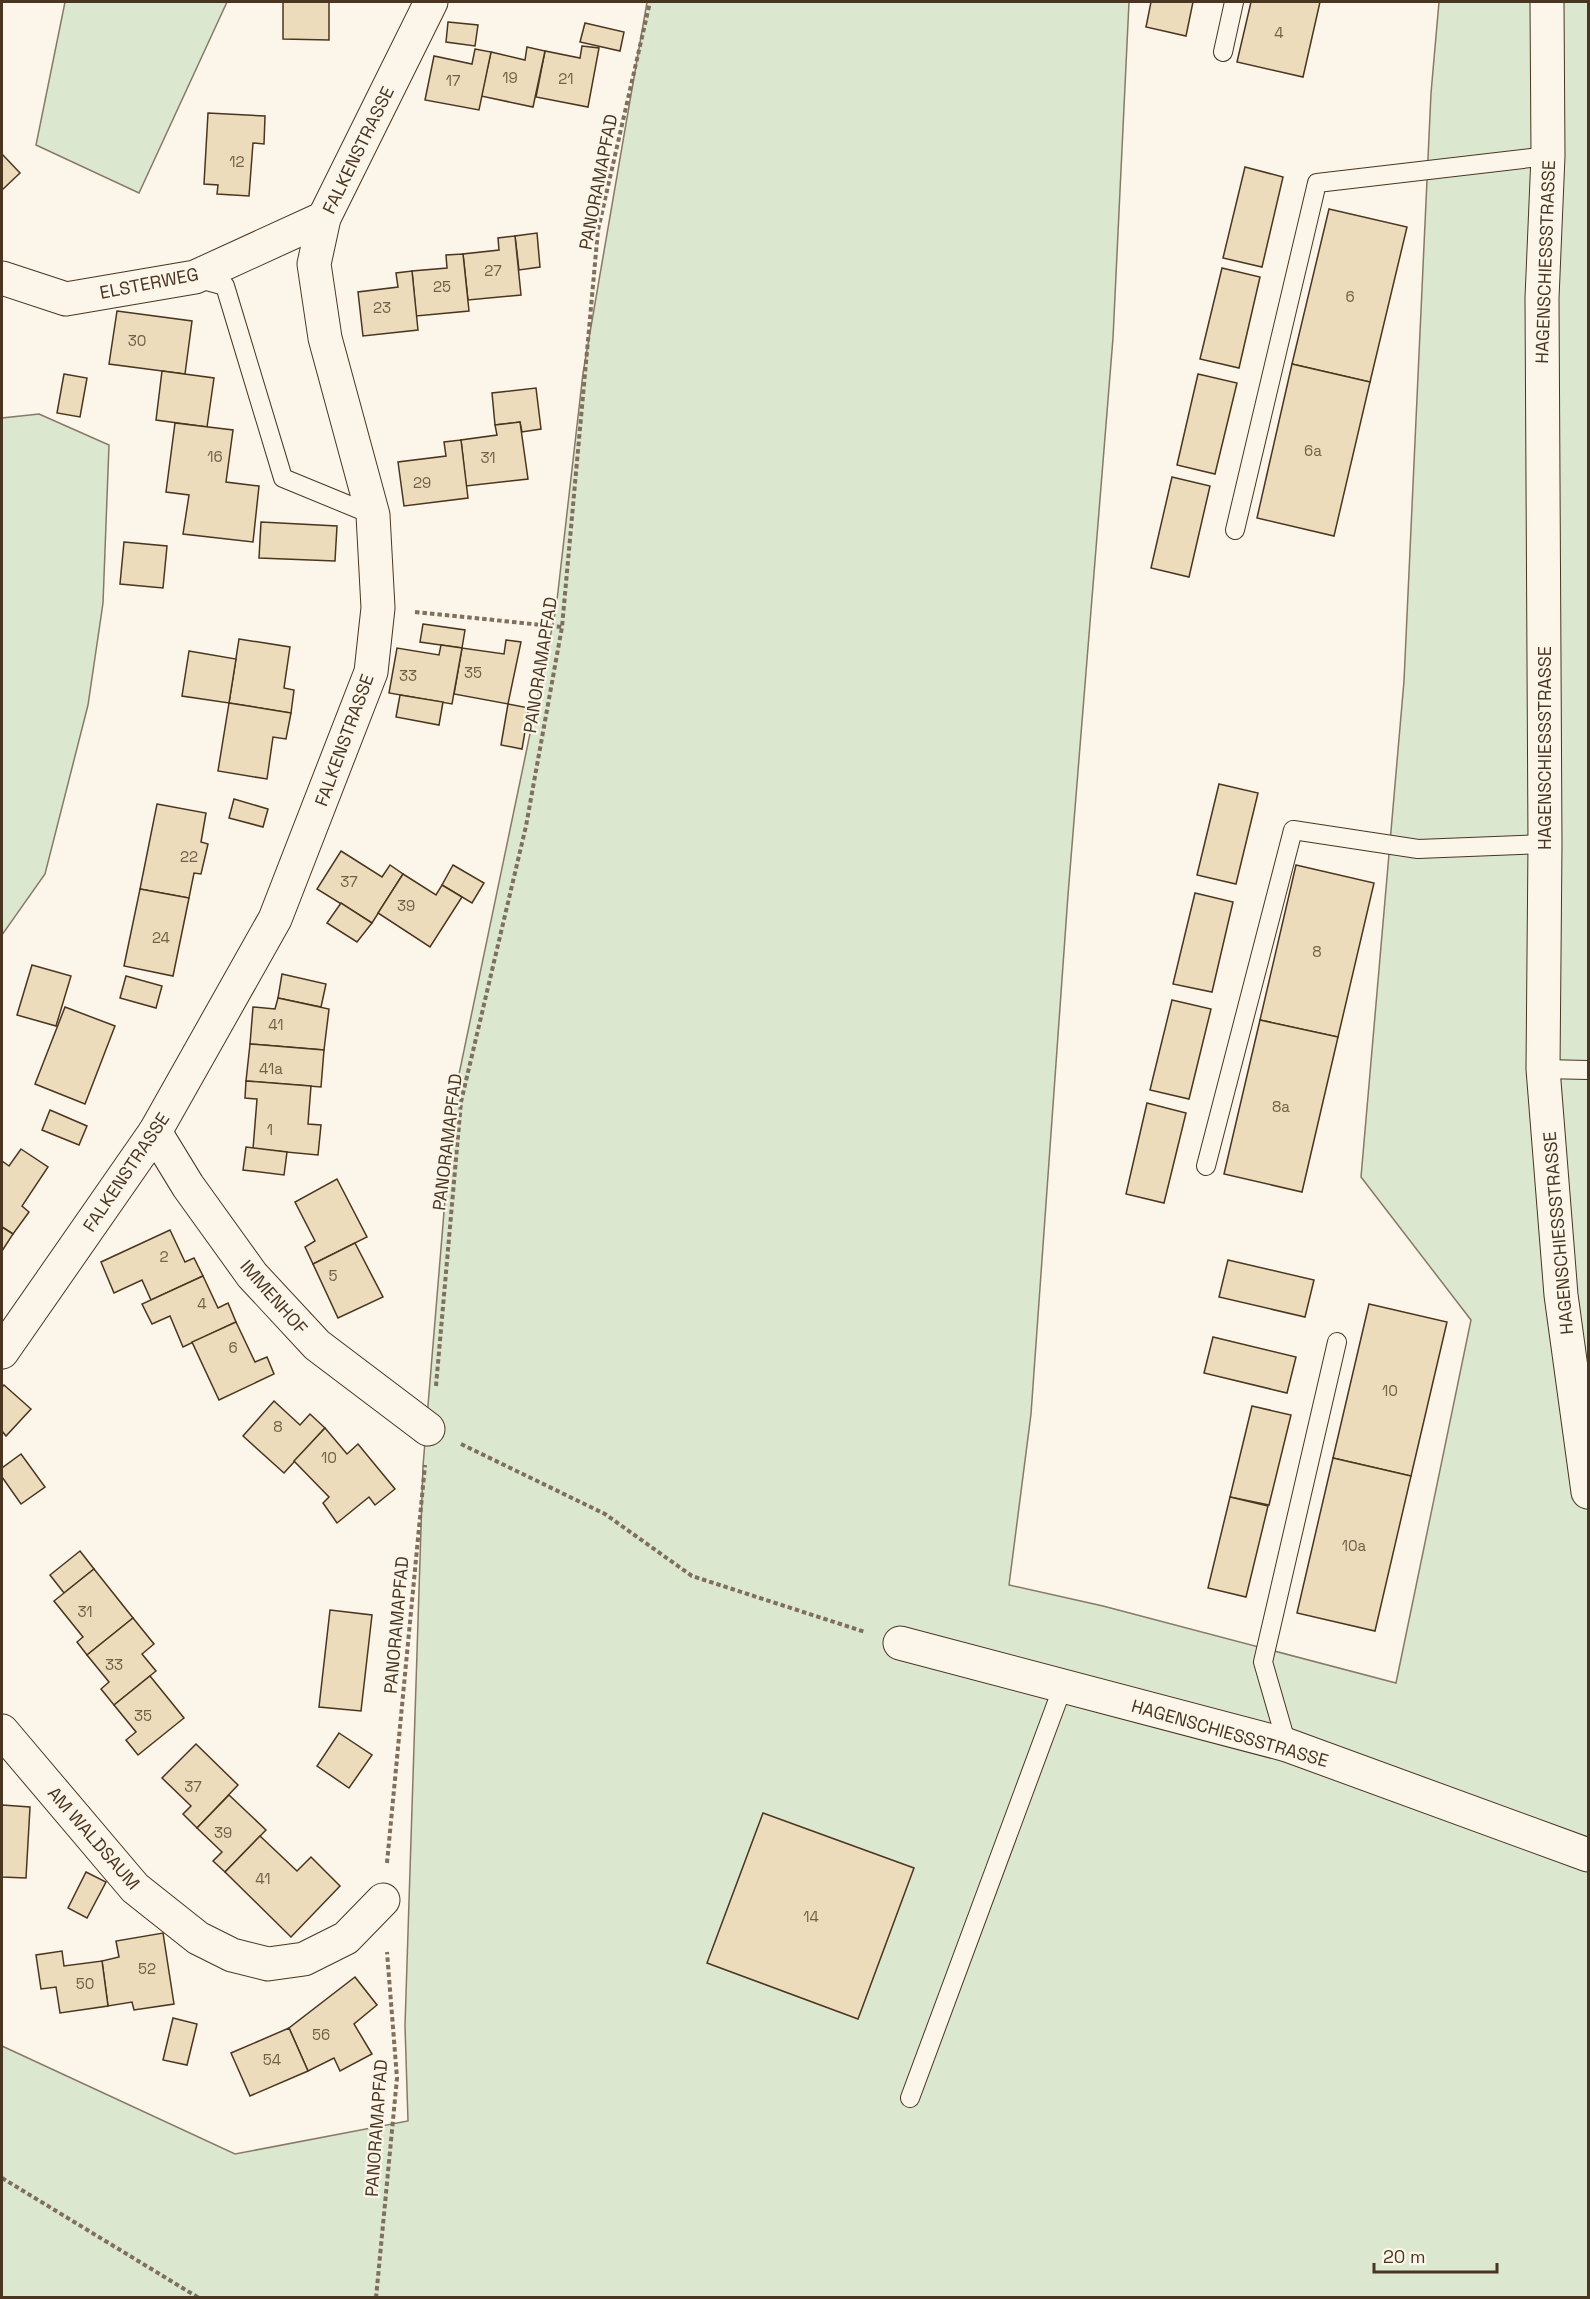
<svg xmlns="http://www.w3.org/2000/svg" width="1590" height="2299" font-family="'Space Grotesk',sans-serif">
  <style>
    .green { fill: #dce7d0; stroke: #887966; stroke-width: 1.5 }
    .building { fill: #ecdcbc; stroke: #4a3520; stroke-width: 1.5 }
    .lines { fill: none; stroke-linecap: round; stroke-linejoin: round }
    .service-casing { stroke: #4a3520; stroke-width: 20 }
    .minor-casing { stroke: #4a3520; stroke-width: 35 }
    .path { stroke: #7f6f5c; stroke-width: 4; stroke-dasharray: 4.5 3; stroke-linecap: butt }
    .service { stroke: #fbf6e9; stroke-width: 18 }
    .minor { stroke: #fbf6e9; stroke-width: 33 }
    .labels { text-anchor: middle; dominant-baseline: central; stroke-width: 4.5; stroke-linejoin: round; paint-order: stroke }
    .number-label { font-size: 15px; fill: #725f47 }
    .street-label { font-size: 18px; fill: #4a3520; stroke: #fbf6e9 }
  </style>
  <rect width="100%" height="100%" fill="#fbf6e9"/>
  <!-- green -->
  <g class="green">
    <path d="M65,2H227L139,193L36,145Z"/>
    <path d="M647,2H1129L1113,338L1068,895L1031,1414L1009,1585L1103,1606L1396,1683L1471,1320L1361,1177L1404,681L1431,93L1439,2H1588V2297L2,2298V2046L235,2154L408,2121L405,2026L423,1466L453,1103L556,609L583,373Z"/>
    <path d="M39,414L109,445L103,603L88,705L45,874L2,935V418Z"/>
  </g>
  <!-- building -->
  <g class="building">
    <path d="M283,2H329V40L283,39Z"/>
    <path d="M1151,2H1193L1186,36L1146,27Z"/>
    <path d="M1251,2H1320L1303,77L1237,62Z"/>
    <path d="M448,22L478,25L475,46L446,42Z"/>
    <path d="M585,23L624,32L620,51L580,42Z"/>
    <path d="M582,46L599,48L588,107L536,97L545,51L580,58Z"/>
    <path d="M527,47L545,51L533,107L481,96L491,52L525,60Z"/>
    <path d="M475,49L491,52L479,110L425,100L434,56L472,64Z"/>
    <path d="M208,113L265,116L264,144L253,143L249,196L217,194L218,185L204,184Z"/>
    <path d="M2,154L20,173L2,190Z"/>
    <path d="M1245,167L1283,177L1262,267L1223,258Z"/>
    <path d="M1329,209L1407,227L1370,382L1292,364Z"/>
    <path d="M537,233L540,267L519,270L515,236Z"/>
    <path d="M515,236L521,295L468,300L463,254L499,250L498,238Z"/>
    <path d="M463,254L469,311L416,316L412,271L447,268L446,255Z"/>
    <path d="M1222,268L1260,277L1239,368L1200,359Z"/>
    <path d="M412,271L418,330L363,336L358,292L398,287L396,273Z"/>
    <path d="M117,311L192,321L185,374L109,364Z"/>
    <path d="M1292,364L1370,382L1334,536L1257,518Z"/>
    <path d="M162,371L214,378L207,427L156,420Z"/>
    <path d="M64,374L87,378L80,417L57,413Z"/>
    <path d="M1198,374L1237,383L1215,474L1177,465Z"/>
    <path d="M536,388L541,429L522,432L520,422L495,425L492,393Z"/>
    <path d="M520,422L528,479L466,486L461,440L497,435L495,425Z"/>
    <path d="M175,423L233,430L226,482L259,486L253,542L183,534L189,495L166,492Z"/>
    <path d="M461,440L468,498L404,506L398,462L446,456L444,442Z"/>
    <path d="M1172,477L1210,486L1189,577L1151,568Z"/>
    <path d="M261,522L337,526L335,561L259,558Z"/>
    <path d="M124,542L167,546L163,588L120,584Z"/>
    <path d="M423,624L465,630L462,648L420,642Z"/>
    <path d="M239,639L290,647L284,688L294,690L291,713L229,703Z"/>
    <path d="M506,640L521,642L508,704L454,694L462,648L504,654Z"/>
    <path d="M441,645L462,648L452,704L389,693L397,648L439,655Z"/>
    <path d="M189,651L236,659L229,703L182,696Z"/>
    <path d="M400,695L443,702L439,725L396,717Z"/>
    <path d="M229,703L291,713L286,739L273,737L267,779L218,771Z"/>
    <path d="M508,704L529,708L522,749L501,745Z"/>
    <path d="M1219,784L1258,793L1236,884L1197,875Z"/>
    <path d="M234,799L268,809L263,827L229,818Z"/>
    <path d="M157,804L206,813L201,842L208,844L201,874L194,873L189,898L140,889Z"/>
    <path d="M341,851L382,877L390,865L403,874L372,923L317,889Z"/>
    <path d="M453,865L484,883L472,903L442,885Z"/>
    <path d="M1296,865L1374,883L1338,1037L1260,1020Z"/>
    <path d="M403,874L436,895L442,885L462,897L430,947L378,913Z"/>
    <path d="M140,889L189,898L173,976L124,966Z"/>
    <path d="M1195,893L1233,902L1212,992L1173,984Z"/>
    <path d="M341,903L372,923L357,942L327,923Z"/>
    <path d="M32,965L71,976L56,1026L17,1015Z"/>
    <path d="M282,974L326,984L321,1007L278,998Z"/>
    <path d="M126,976L162,986L156,1008L120,998Z"/>
    <path d="M278,998L329,1009L324,1050L250,1044L253,1007L275,1009Z"/>
    <path d="M1172,1000L1211,1009L1189,1099L1150,1090Z"/>
    <path d="M65,1007L115,1026L85,1104L35,1084Z"/>
    <path d="M1260,1020L1338,1037L1302,1192L1224,1174Z"/>
    <path d="M250,1044L324,1050L321,1087L246,1081Z"/>
    <path d="M246,1081L311,1086L308,1124L321,1125L318,1155L253,1149L257,1099L245,1098Z"/>
    <path d="M1147,1103L1186,1113L1164,1203L1126,1194Z"/>
    <path d="M50,1110L87,1126L79,1145L42,1130Z"/>
    <path d="M246,1147L287,1152L284,1175L243,1170Z"/>
    <path d="M21,1149L48,1167L22,1206L29,1212L13,1234L2,1227V1161L9,1166Z"/>
    <path d="M337,1179L367,1237L313,1264L305,1247L315,1241L295,1202Z"/>
    <path d="M2,1227L13,1234L2,1251Z"/>
    <path d="M170,1230L185,1262L194,1258L203,1276L151,1300L142,1280L114,1293L101,1262Z"/>
    <path d="M355,1243L383,1297L338,1318L313,1264Z"/>
    <path d="M1228,1260L1314,1280L1305,1317L1219,1297Z"/>
    <path d="M203,1276L218,1308L228,1303L236,1322L183,1347L170,1316L152,1324L142,1304Z"/>
    <path d="M1369,1304L1447,1322L1411,1476L1333,1458Z"/>
    <path d="M236,1322L255,1362L267,1357L274,1374L219,1400L192,1342Z"/>
    <path d="M1213,1337L1296,1357L1287,1393L1204,1373Z"/>
    <path d="M4,1385L31,1409L6,1436L2,1431V1387Z"/>
    <path d="M274,1401L300,1425L310,1414L325,1428L284,1473L243,1436Z"/>
    <path d="M1252,1406L1291,1415L1269,1505L1230,1497Z"/>
    <path d="M325,1428L347,1454L358,1444L395,1489L375,1505L369,1497L337,1523L323,1503L329,1497L294,1461Z"/>
    <path d="M21,1454L45,1487L21,1504L2,1477V1468Z"/>
    <path d="M1333,1458L1411,1476L1375,1631L1297,1613Z"/>
    <path d="M1230,1497L1268,1506L1246,1597L1208,1588Z"/>
    <path d="M80,1551L94,1569L64,1593L50,1575Z"/>
    <path d="M94,1569L133,1618L87,1655L77,1642L83,1637L54,1601Z"/>
    <path d="M330,1610L372,1615L361,1711L319,1707Z"/>
    <path d="M133,1618L154,1644L142,1654L156,1671L114,1705L101,1689L109,1682L87,1655Z"/>
    <path d="M150,1676L184,1718L138,1755L126,1740L136,1732L114,1705Z"/>
    <path d="M339,1733L372,1755L349,1788L317,1766Z"/>
    <path d="M196,1744L238,1785L197,1828L183,1814L191,1806L162,1778Z"/>
    <path d="M229,1795L266,1830L225,1872L213,1861L222,1852L197,1828Z"/>
    <path d="M2,1805L30,1807L26,1878L2,1877Z"/>
    <path d="M763,1813L914,1868L858,2019L707,1963Z"/>
    <path d="M260,1836L297,1871L311,1857L340,1886L291,1937L225,1872Z"/>
    <path d="M86,1872L106,1882L87,1918L68,1908Z"/>
    <path d="M163,1933L174,2004L134,2010L132,2002L108,2006L102,1961L119,1957L116,1941Z"/>
    <path d="M62,1951L64,1966L102,1961L108,2006L60,2013L56,1987L41,1989L36,1955Z"/>
    <path d="M355,1977L377,2005L354,2024L372,2054L340,2071L334,2058L308,2071L289,2028Z"/>
    <path d="M173,2018L197,2024L187,2065L163,2060Z"/>
    <path d="M289,2028L308,2071L250,2096L231,2053Z"/>
  </g>
  <g class="lines">
    <!-- service casing -->
    <g class="service-casing">
      <g id="service">
        <path d="M1223,52L1234,2"/>
        <path d="M196,278L225,286L283,478L373,515"/>
        <path d="M1235,530L1317,183L1548,156"/>
        <path d="M1543,1069L1588,1070"/>
        <path d="M1206,1166L1293,830L1418,849L1545,844"/>
        <path d="M1287,1745L1263,1662L1337,1342"/>
        <path d="M910,2098L1063,1686"/>
      </g>
    </g>
    <!-- minor casing -->
    <g class="minor-casing">
      <g id="minor">
        <path d="M1547,2L1548,156L1542,298L1545,844L1543,1069L1561,1295L1588,1492"/>
        <path d="M2,278L66,299L195,277L324,218"/>
        <path d="M155,1132L188,1186L252,1275L317,1345L428,1429"/>
        <path d="M2,1352L155,1132L275,919L371,672L378,608L373,515L325,338L314,264L324,218L431,2"/>
        <path d="M900,1643L1287,1745L1588,1855"/>
        <path d="M2,1731L135,1888L198,1938L232,1955L268,1964L304,1959L346,1938L383,1900"/>
      </g>
    </g>
    <!-- path -->
    <g class="path">
      <path d="M415,612L562,627"/>
      <path d="M436,1386L461,1102L526,826L562,627L598,230L650,2"/>
      <path d="M461,1444L605,1514L692,1576L865,1632"/>
      <path d="M387,1863L425,1465"/>
      <path d="M2,2178L199,2298"/>
      <path d="M376,2298L397,2078L387,1952"/>
    </g>
    <!-- service -->
    <use href="#service" class="service"/>
    <!-- minor -->
    <use href="#minor" class="minor"/>
  </g>
  <g class="labels">
    <!-- number labels -->
    <g class="number-label">
      <text x="1279" y="32">4</text>
      <text x="510" y="77">19</text>
      <text x="566" y="78">21</text>
      <text x="453" y="80">17</text>
      <text x="237" y="161">12</text>
      <text x="493" y="270">27</text>
      <text x="442" y="286">25</text>
      <text x="1350" y="296">6</text>
      <text x="382" y="307">23</text>
      <text x="137" y="340">30</text>
      <text x="1313" y="450">6a</text>
      <text x="215" y="456">16</text>
      <text x="488" y="457">31</text>
      <text x="422" y="482">29</text>
      <text x="473" y="672">35</text>
      <text x="408" y="675">33</text>
      <text x="189" y="856">22</text>
      <text x="349" y="881">37</text>
      <text x="406" y="905">39</text>
      <text x="161" y="937">24</text>
      <text x="1317" y="951">8</text>
      <text x="276" y="1024">41</text>
      <text x="271" y="1068">41a</text>
      <text x="1281" y="1106">8a</text>
      <text x="270" y="1129">1</text>
      <text x="164" y="1256">2</text>
      <text x="333" y="1275">5</text>
      <text x="202" y="1303">4</text>
      <text x="233" y="1347">6</text>
      <text x="1390" y="1390">10</text>
      <text x="278" y="1426">8</text>
      <text x="329" y="1457">10</text>
      <text x="1354" y="1545">10a</text>
      <text x="85" y="1611">31</text>
      <text x="114" y="1664">33</text>
      <text x="143" y="1715">35</text>
      <text x="193" y="1786">37</text>
      <text x="223" y="1832">39</text>
      <text x="263" y="1878">41</text>
      <text x="811" y="1916">14</text>
      <text x="147" y="1968">52</text>
      <text x="85" y="1983">50</text>
      <text x="321" y="2034">56</text>
      <text x="272" y="2059">54</text>
    </g>
    <!-- street labels -->
    <g class="street-label">
      <text transform="translate(358 150) rotate(-64)">FALKENSTRASSE</text>
      <text transform="translate(598 182) rotate(-79)">PANORAMAPFAD</text>
      <text transform="translate(1545 262) rotate(-88)">HAGENSCHIESSSTRASSE</text>
      <text transform="translate(149 283) rotate(-11)">ELSTERWEG</text>
      <text transform="translate(540 665) rotate(-81)">PANORAMAPFAD</text>
      <text transform="translate(344 740) rotate(-70)">FALKENSTRASSE</text>
      <text transform="translate(1544 748) rotate(-90)">HAGENSCHIESSSTRASSE</text>
      <text transform="translate(447 1142) rotate(-83)">PANORAMAPFAD</text>
      <text transform="translate(126 1172) rotate(-56)">FALKENSTRASSE</text>
      <text transform="translate(1558 1233) rotate(-95)">HAGENSCHIESSSTRASSE</text>
      <text transform="translate(274 1297) rotate(49)">IMMENHOF</text>
      <text transform="translate(396 1625) rotate(-85)">PANORAMAPFAD</text>
      <text transform="translate(1230 1733) rotate(16)">HAGENSCHIESSSTRASSE</text>
      <text transform="translate(94 1838) rotate(49)">AM WALDSAUM</text>
      <text transform="translate(376 2128) rotate(-86)">PANORAMAPFAD</text>
    </g>
  </g>
  <!-- border -->
  <rect width="1590" height="2299" fill="none" stroke="#4a3520" stroke-width="6"/>
  <!-- scale -->
  <path d="M1374 2263v9h123v-9" fill="none" stroke="#4a3520" stroke-width="3"/>
  <text x="1383" y="2263" font-size="18" fill="#4a3520" stroke="#fbf6e9" stroke-width="4.5" paint-order="stroke">20 m</text>
</svg>
